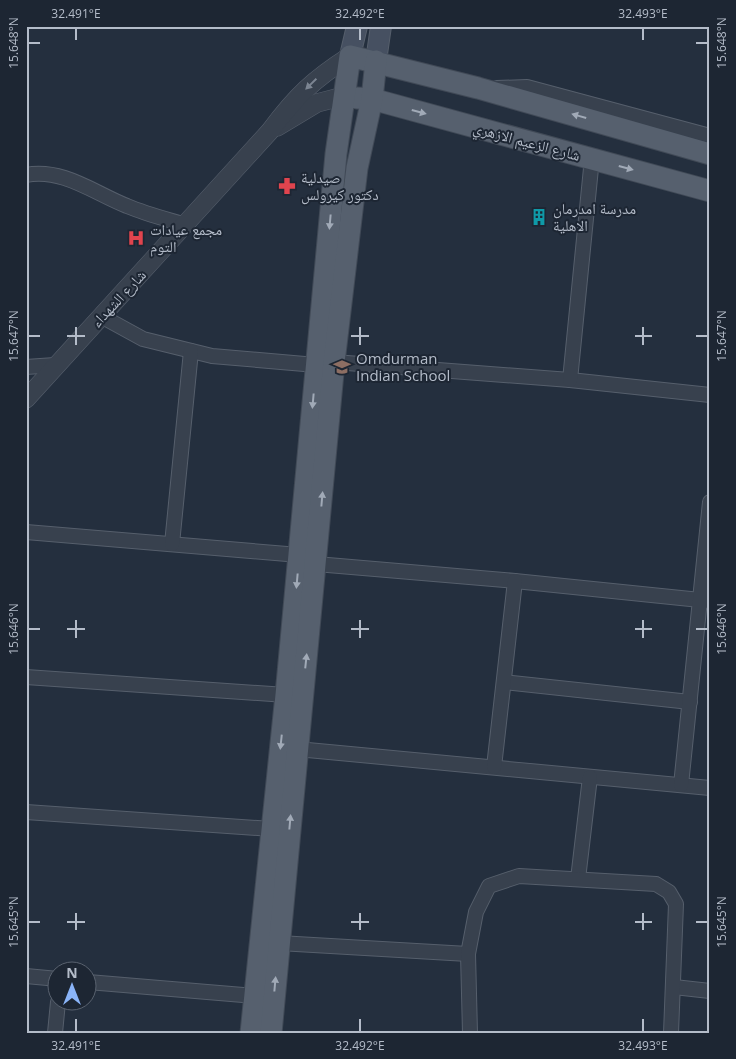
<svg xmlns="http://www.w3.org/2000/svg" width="736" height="1059" font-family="'Open Sans','Noto Naskh Arabic',sans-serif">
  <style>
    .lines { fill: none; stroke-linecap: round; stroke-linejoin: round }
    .minor-casing { stroke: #565f6c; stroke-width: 16 }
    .tertiary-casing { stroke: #565f6c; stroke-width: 19 }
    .secondary-casing { stroke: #565f6c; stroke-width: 22 }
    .primary-casing { stroke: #414a57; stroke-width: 23 }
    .minor { stroke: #38414e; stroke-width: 14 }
    .tertiary { stroke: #38414e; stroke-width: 18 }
    .secondary { stroke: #465061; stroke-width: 20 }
    .primary { stroke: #56606e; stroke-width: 21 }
    .oneway { fill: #7c8592 }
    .oneway2 { fill: #a1aab7 }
    .ticks { fill: none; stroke: #b4bcc9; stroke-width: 2 }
    .labels { text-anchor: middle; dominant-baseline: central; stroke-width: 4; stroke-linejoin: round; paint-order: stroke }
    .street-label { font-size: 15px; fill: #b4bcc9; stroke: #1d2633 }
    .poi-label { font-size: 15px; fill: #b4bcc9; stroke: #1d2633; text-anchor: start }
    .neatline { fill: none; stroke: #b4bcc9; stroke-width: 2 }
    .ticks-label { font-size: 12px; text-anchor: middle; fill: #b4bcc9 }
  </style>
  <rect width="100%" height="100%" fill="#242f3e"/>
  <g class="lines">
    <!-- minor casing -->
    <g class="minor-casing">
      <g id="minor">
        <path d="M497,88L527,87L710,136"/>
        <path d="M26,175C63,168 94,193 127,206C146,214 166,219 186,225"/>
        <path d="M101,316L143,339L212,356L316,365"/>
        <path d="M334,362L570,380L710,395"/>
        <path d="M26,367L55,365"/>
        <path d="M570,380L592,158"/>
        <path d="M26,532L299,555"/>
        <path d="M172,544L191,351"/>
        <path d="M316,564L515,581L710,601"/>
        <path d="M26,677L286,695"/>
        <path d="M504,682L690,702"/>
        <path d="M297,749L710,788"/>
        <path d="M494,767L515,581"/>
        <path d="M681,785L710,502"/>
        <path d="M26,812L272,829"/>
        <path d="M578,879L590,777"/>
        <path d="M279,943L468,954"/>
        <path d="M26,976L58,979"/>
        <path d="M88,982L255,996"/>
        <path d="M674,987L710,991"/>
        <path d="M55,1033L58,1002"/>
        <path d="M470,1033L468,954L476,912L489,886L519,876L656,884L669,892L676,904L671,1033"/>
      </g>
    </g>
    <!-- tertiary casing -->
    <g class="tertiary-casing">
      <g id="tertiary">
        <path d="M277,127L317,103L344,96"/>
        <path d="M26,399L270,131C296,96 314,79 350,56"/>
      </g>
    </g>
    <!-- secondary casing -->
    <g class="secondary-casing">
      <g id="secondary">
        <path d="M350,56L357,26"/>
        <path d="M376,61L381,26"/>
      </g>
    </g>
    <!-- primary casing -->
    <g class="primary-casing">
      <g id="primary">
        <path d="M357,98L372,99L710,191"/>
        <path d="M251,1033L286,695L336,154L350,56L478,88L710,154"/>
        <path d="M271,1033L334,362L357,168L372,99L376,61"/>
      </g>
    </g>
    <!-- minor -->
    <use href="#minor" class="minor"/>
    <!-- tertiary -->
    <use href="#tertiary" class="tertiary"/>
    <!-- secondary -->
    <use href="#secondary" class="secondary"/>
    <!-- primary -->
    <use href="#primary" class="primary"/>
  </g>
  <!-- one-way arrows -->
  <defs><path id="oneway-solid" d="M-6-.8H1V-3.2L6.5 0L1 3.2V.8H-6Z" transform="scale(1.25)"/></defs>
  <use class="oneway" href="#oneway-solid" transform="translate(311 84) rotate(136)"/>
  <g class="oneway2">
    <use href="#oneway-solid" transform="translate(419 112) rotate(15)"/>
    <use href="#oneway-solid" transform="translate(579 116) rotate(-164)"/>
    <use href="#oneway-solid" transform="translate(626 168) rotate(15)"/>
    <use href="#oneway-solid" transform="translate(330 222) rotate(95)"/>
    <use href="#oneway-solid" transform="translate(313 401) rotate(95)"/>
    <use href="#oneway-solid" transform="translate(322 499) rotate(-85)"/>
    <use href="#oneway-solid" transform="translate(297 581) rotate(95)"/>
    <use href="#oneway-solid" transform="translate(306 661) rotate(-84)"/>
    <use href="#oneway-solid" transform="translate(281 742) rotate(96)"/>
    <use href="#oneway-solid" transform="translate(290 822) rotate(-85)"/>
    <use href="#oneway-solid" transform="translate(275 984) rotate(-85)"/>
  </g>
  <!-- ticks -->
  <path class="ticks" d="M76,28V40M360,28V40M643,28V40M28,43H40M696,43H708M76,327V345M360,327V345M643,327V345M28,336H40M67,336H85M351,336H369M635,336H652M696,336H708M76,620V638M360,620V638M643,620V638M28,629H40M67,629H85M351,629H369M635,629H652M696,629H708M76,913V930M360,913V930M643,913V930M28,922H40M67,922H85M351,922H369M635,922H652M696,922H708M76,1019V1032M360,1019V1032M643,1019V1032"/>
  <!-- icons -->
  <defs>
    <g id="pharmacy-bare" transform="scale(1.35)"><path d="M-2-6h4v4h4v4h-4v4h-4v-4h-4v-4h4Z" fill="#e0444e" stroke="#1d2633" stroke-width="2.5" paint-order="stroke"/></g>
    <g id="building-bare" transform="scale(1.35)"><path d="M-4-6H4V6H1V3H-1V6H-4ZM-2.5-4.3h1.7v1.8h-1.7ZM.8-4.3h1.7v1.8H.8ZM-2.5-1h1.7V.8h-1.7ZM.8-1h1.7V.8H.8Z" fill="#0f9aa8" stroke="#1d2633" stroke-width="2.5" paint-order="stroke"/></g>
    <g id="hospital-bare" transform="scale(1.35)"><path d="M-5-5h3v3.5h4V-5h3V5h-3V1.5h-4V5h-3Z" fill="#e0444e" stroke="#1d2633" stroke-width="2.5" paint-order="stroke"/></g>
    <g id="school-bare" transform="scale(1.35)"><path d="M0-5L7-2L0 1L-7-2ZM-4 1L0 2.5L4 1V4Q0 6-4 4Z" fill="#8d6e63" stroke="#1d2633" stroke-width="2.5" paint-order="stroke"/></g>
  </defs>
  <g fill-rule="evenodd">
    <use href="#pharmacy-bare" x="287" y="186"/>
    <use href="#building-bare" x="539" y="217"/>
    <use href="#hospital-bare" x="136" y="238"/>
    <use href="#school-bare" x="342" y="367"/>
  </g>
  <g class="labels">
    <!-- street labels -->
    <g class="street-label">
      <text transform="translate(527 141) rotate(15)">شارع الزعيم الازهري</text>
      <text transform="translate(118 298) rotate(-47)">شارع الشهداء</text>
    </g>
    <!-- poi labels -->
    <g class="poi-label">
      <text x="301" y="177">صيدلية<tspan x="301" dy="17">دكتور كيرولس</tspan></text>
      <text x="553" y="208">مدرسة امدرمان<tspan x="553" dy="17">الاهلية</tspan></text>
      <text x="150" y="229">مجمع عيادات<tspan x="150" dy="17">التوم</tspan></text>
      <text x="356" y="358">Omdurman<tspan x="356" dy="17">Indian School</tspan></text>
    </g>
  </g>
  <!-- border -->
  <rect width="736" height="1059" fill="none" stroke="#1d2633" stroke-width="55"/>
  <!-- north arrow -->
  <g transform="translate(72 986)"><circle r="24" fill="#1d2633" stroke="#59626f"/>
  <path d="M0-4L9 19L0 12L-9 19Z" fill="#8ab4f8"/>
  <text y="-8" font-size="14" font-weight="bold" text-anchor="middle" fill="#b4bcc9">N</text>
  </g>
  <rect x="28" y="28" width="680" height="1004" class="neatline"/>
  <g class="ticks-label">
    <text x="76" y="18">32.491°E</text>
    <text x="360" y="18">32.492°E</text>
    <text x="643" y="18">32.493°E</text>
    <text transform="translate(14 43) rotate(-90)" y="4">15.648°N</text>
    <text transform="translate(722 43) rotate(-90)" y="4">15.648°N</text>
    <text transform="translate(14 336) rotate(-90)" y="4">15.647°N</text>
    <text transform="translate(722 336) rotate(-90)" y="4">15.647°N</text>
    <text transform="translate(14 629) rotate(-90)" y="4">15.646°N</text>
    <text transform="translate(722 629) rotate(-90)" y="4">15.646°N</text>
    <text transform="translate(14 922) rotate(-90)" y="4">15.645°N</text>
    <text transform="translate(722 922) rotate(-90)" y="4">15.645°N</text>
    <text x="76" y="1050">32.491°E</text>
    <text x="360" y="1050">32.492°E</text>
    <text x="643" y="1050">32.493°E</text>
  </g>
</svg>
